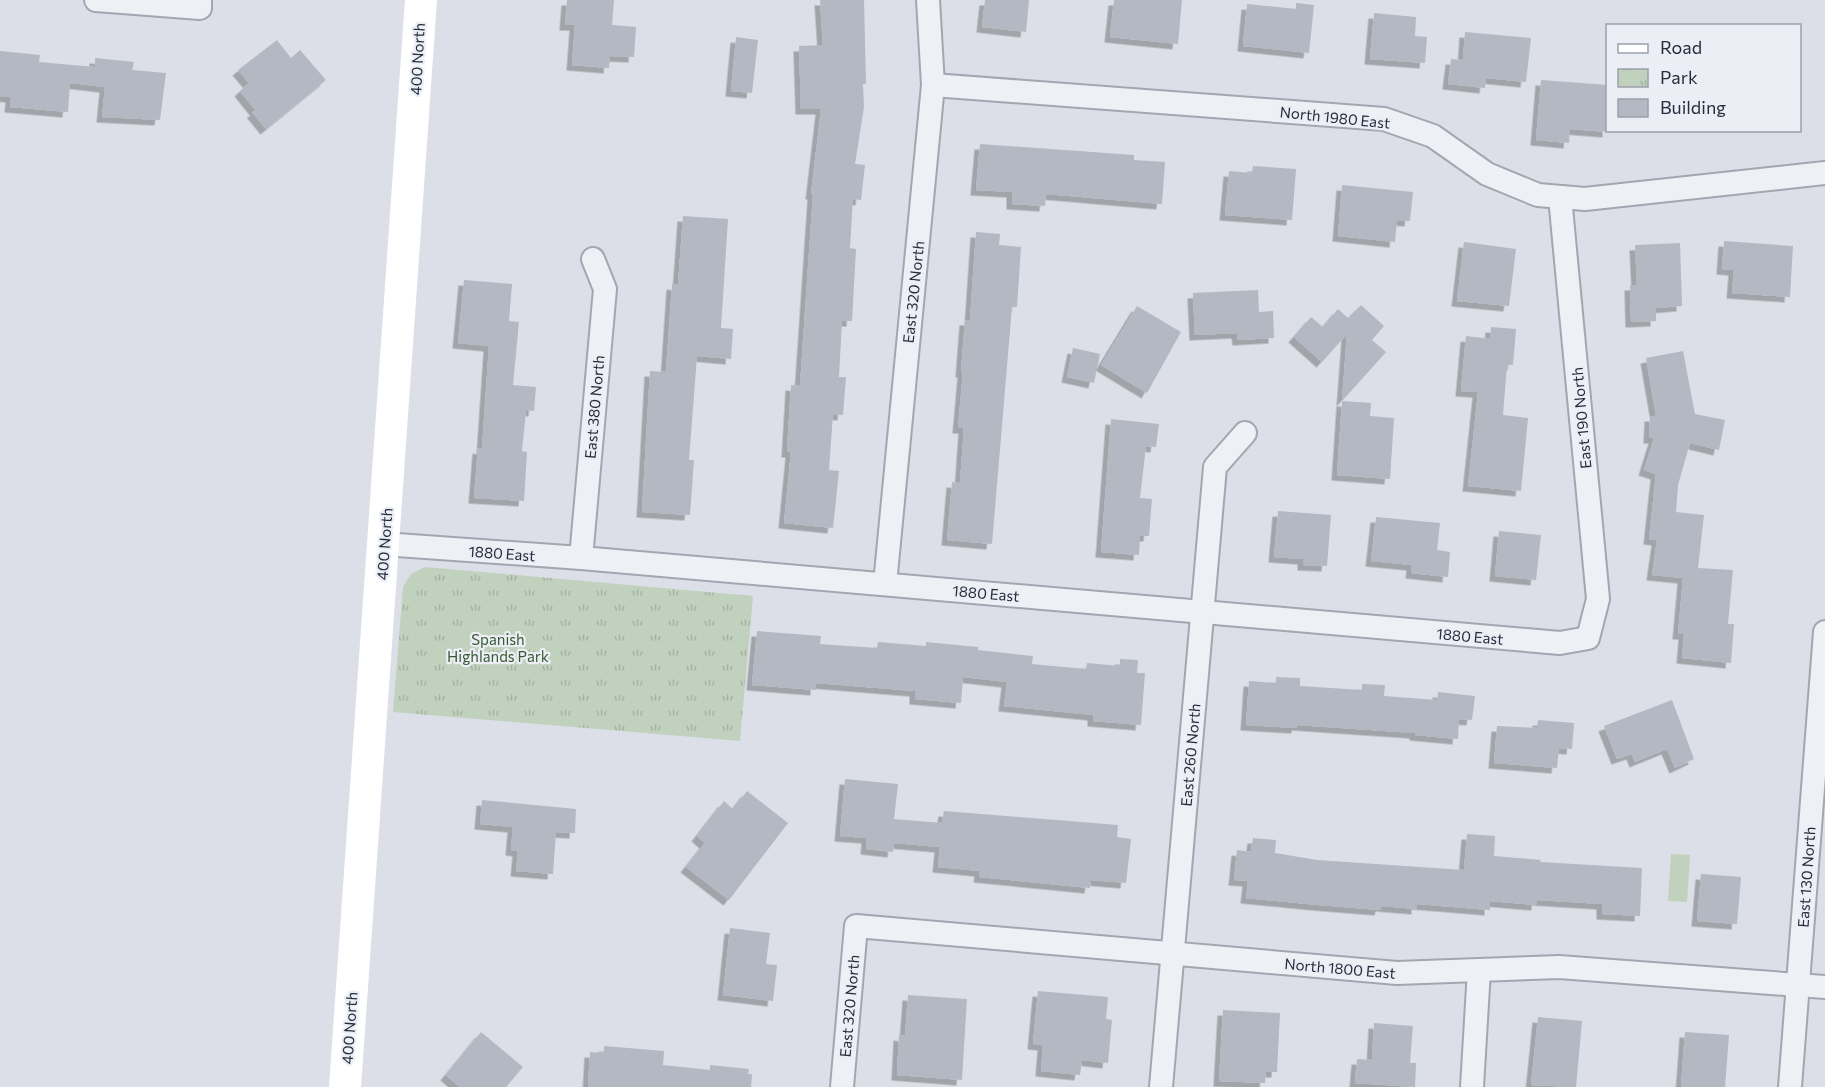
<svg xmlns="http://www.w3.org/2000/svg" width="1825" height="1087" font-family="Commissioner,sans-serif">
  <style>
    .grass { fill: #c0d1bd }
    .park { fill: url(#park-tufts) }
    .building { fill: #b3b8c3; filter: url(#shadow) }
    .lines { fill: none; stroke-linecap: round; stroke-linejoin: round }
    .minor-casing { stroke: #a2a6b1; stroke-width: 26 }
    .minor { stroke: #eff0f5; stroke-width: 22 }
    .secondary { stroke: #fff; stroke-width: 32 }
    .labels { text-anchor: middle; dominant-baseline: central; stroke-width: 4.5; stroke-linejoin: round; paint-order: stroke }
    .street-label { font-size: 15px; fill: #262c3d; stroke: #ebeef4 }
    .park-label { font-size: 15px; fill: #365933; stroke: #ebeef4 }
  </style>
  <defs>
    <pattern id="park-tufts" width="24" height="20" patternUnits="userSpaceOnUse" patternTransform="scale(1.5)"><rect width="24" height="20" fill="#c0d1bd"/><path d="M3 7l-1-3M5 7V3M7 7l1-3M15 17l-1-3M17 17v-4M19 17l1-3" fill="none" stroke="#a5b4a3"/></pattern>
    <filter id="shadow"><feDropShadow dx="-5.5" dy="5.5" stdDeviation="0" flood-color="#0004"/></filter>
  </defs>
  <rect width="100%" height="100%" fill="#dcdfe7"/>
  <!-- grass -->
  <path class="grass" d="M1671,854L1690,855L1687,902L1668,901Z"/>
  <!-- park -->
  <path class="park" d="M425,567L753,596L740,741L393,712L403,587L411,574Z"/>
  <!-- building -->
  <g class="building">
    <path d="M567,0H614L612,25L636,27L634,57L610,56L609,68L572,65L575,25H565Z"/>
    <path d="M820,0H864L866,84H863L864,107L855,164L865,165L861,200L853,199L850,248L856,249L852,321H842L839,377H846L843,415L833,414L829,470L839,471L833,528L784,523L791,452H787L791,385L800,386L813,194H811L821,109H801L799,46L823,45Z"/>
    <path d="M985,0H1029L1026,32L982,27Z"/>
    <path d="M1114,0H1182L1178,44L1110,37Z"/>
    <path d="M1296,3L1314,5L1309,53L1243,46L1247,4L1296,9Z"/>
    <path d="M1374,13L1416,17L1415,36L1427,37L1425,63L1370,59Z"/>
    <path d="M1465,32L1531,38L1526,82L1486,78L1485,88L1448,84L1451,59L1463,60Z"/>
    <path d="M736,37L758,40L752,93L731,91Z"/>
    <path d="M277,40L291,58L300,50L326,80L266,129L252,112L256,111L240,91L249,83L238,70Z"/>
    <path d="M0,51L40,55L39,62L95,67V58L134,62L132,70L166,73L160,120L102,117L105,87L70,83L68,112L10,107L11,97L0,96Z"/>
    <path d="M1541,80L1608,85V132L1570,129L1569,143L1536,140Z"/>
    <path d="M980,144L1134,155V160L1165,162L1162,204L1046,194L1045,206L1012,204V192L976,190Z"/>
    <path d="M1253,166L1296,169L1292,220L1225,215L1229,171L1252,173Z"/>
    <path d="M1342,185L1413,192L1410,221L1397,220L1395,242L1338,236Z"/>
    <path d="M683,216L728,219L721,328L733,329L731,359L697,356L689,460H694L690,515L642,512L650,371L666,372L672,284L678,285Z"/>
    <path d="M976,232L1000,234L999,245L1021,247L1017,307H1012L992,544L947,540L952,482L960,483L964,428H958L963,372H961L965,320H970Z"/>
    <path d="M1724,241L1793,246L1790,297L1732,293L1734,270L1722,269Z"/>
    <path d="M1464,242L1516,249L1509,306L1457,301Z"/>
    <path d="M1680,243L1682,306L1656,308V321L1631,322L1630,285H1637L1635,245Z"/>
    <path d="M464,280L512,284L509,321L519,322L513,385L536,387L534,411L526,410L522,451L527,452L524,501L474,498L478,448L482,449L489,346L458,343Z"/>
    <path d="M1258,290L1259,312L1273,311L1274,338L1238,340L1237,333L1195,335L1193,293Z"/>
    <path d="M1361,305L1384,326L1372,340L1386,352L1342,401L1347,334L1322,362L1294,337L1311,317L1323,327L1338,309L1348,318Z"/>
    <path d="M1137,306L1181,332L1147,393L1101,365Z"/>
    <path d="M1491,327L1516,329L1513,365H1507L1503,415L1528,418L1521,491L1468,486L1478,392L1461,391L1466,336L1490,339Z"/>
    <path d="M1073,348L1100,354L1094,383L1067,377Z"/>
    <path d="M1683,351L1695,414L1725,420L1719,450L1690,443L1678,485L1676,512L1704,515L1698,568L1733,570L1728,624H1734L1731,663L1682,658L1684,634H1678L1683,578L1652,575L1657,540L1649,539L1656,474L1644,470L1654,438H1649L1650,416H1656L1646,358Z"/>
    <path d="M1342,401L1371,403L1370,416L1394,418L1390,479L1337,475Z"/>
    <path d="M1111,419L1159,424L1156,447L1146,446L1140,498L1152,499L1149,536H1140L1139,555L1101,552Z"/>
    <path d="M1278,511L1331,515L1327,566L1303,565V559L1274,557Z"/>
    <path d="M1376,517L1440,523L1437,550L1450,552L1448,577L1411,573L1412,565L1371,561Z"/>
    <path d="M1499,531L1541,535L1536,580L1495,576Z"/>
    <path d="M757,631L821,636L820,644L877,648L878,642L926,646V642L978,647V650L1033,656L1032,664L1086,669L1087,663L1120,666V659L1138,660L1137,673H1145L1141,725L1093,721V715L1004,706L1007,682L963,677L961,703L915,699V691L816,683V690L752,685Z"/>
    <path d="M1276,677L1300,678V686L1362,690V684L1385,685L1384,696L1437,700L1438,692L1475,696L1472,720L1459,719L1458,739L1415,735V733L1297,725V728L1246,725L1249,681L1276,683Z"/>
    <path d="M1672,700L1694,759L1675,768L1667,749L1635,762L1632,754L1617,759L1604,726Z"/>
    <path d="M1538,720L1574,723L1572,749L1559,748L1557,768L1494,763L1497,726L1537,728Z"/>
    <path d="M845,779L898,784L894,819L942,823L944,811L1118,825L1117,837L1131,839L1126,883L1091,880L1090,888L979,877L980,871L938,867L940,847L894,843L893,852L866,849L867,838L840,836Z"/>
    <path d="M747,791L788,823L729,900L686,867L705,843L697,836L724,801L733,809Z"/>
    <path d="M482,800L576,809L575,833L556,832L553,874L516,871L518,851L511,850L513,827L480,824Z"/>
    <path d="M1467,834L1495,836L1494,856L1541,860L1540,862L1642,868L1640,916L1602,914V904L1537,900V905L1490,901V910L1417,904V909L1381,906L1380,910L1318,905L1246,898L1248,881L1234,880L1237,850L1251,852L1253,838L1276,840L1275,853L1317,860L1464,870Z"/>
    <path d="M1701,874L1741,877L1737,924L1697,921Z"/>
    <path d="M730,928L770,933L766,964L777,965L773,1001L723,995Z"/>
    <path d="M1038,991L1108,997L1106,1019L1112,1020L1108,1063L1082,1060L1080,1075L1041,1071L1043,1045L1033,1044Z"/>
    <path d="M908,995L967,999L962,1080L897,1075L899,1035L905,1036Z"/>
    <path d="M1223,1010L1280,1013L1277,1072H1266L1265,1083L1219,1081Z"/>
    <path d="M1538,1017L1582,1021L1576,1087L1531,1085Z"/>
    <path d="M1374,1023L1413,1026L1410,1063H1416L1415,1087L1355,1083L1357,1059L1372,1060Z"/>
    <path d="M481,1032L523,1067L506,1087H460L446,1075Z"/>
    <path d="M1685,1032L1729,1035L1725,1087H1681Z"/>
    <path d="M604,1046L664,1051L663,1065L710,1070V1065L749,1069L748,1074H752L751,1087H588L590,1052L604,1053Z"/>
  </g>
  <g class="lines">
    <!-- minor casing -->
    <g class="minor-casing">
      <g id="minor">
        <path d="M96,0L200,8V0"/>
        <path d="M933,85L1384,119L1433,136L1487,174L1538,195L1585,199L1825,173"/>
        <path d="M383,544L581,558L1560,643L1588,638L1598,599L1560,197"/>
        <path d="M581,558L605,289L593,259"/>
        <path d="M885,584L933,85L928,0"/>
        <path d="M842,1087L856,926L1397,973L1559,967L1825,987"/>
        <path d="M1161,1087L1215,467L1245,433"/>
        <path d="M1472,1087L1479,970"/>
        <path d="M1790,1087L1825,632"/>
      </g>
    </g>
    <!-- minor -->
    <use href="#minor" class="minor"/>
    <!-- secondary -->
    <path class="secondary" d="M345,1087L421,0"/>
  </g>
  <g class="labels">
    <!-- street labels -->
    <g class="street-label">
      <text transform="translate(417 59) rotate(-87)">400 North</text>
      <text transform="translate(1335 117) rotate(6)">North 1980 East</text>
      <text transform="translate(913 292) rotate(-84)">East 320 North</text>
      <text transform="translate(594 407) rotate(-85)">East 380 North</text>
      <text transform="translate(1581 418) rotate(-95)">East 190 North</text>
      <text transform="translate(384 544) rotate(-86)">400 North</text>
      <text transform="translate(502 553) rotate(4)">1880 East</text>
      <text transform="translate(986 593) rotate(5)">1880 East</text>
      <text transform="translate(1470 636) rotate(5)">1880 East</text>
      <text transform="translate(1190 755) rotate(-85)">East 260 North</text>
      <text transform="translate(1806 877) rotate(-86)">East 130 North</text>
      <text transform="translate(1340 968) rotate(5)">North 1800 East</text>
      <text transform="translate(849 1006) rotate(-85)">East 320 North</text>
      <text transform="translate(349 1028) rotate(-86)">400 North</text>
    </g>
    <!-- park labels -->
    <g class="park-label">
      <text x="498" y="639">Spanish<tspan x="498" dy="17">Highlands Park</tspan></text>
    </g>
  </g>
  <!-- legend -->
  <rect x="1606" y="24" width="195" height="108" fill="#ebeef4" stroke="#9ca0ab" stroke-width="1.5"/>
  <rect x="1618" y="44" width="30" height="9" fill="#ffffff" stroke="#9ca0ab" stroke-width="1.5"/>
  <text x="1660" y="54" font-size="18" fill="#262c3d">Road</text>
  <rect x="1618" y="69" width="30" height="18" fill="url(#park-tufts)" stroke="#9ca0ab" stroke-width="1.5"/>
  <text x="1660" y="84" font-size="18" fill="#262c3d">Park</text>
  <rect x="1618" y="99" width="30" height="18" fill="#b3b8c3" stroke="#9ca0ab" stroke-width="1.5"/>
  <text x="1660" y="114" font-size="18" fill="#262c3d">Building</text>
</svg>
